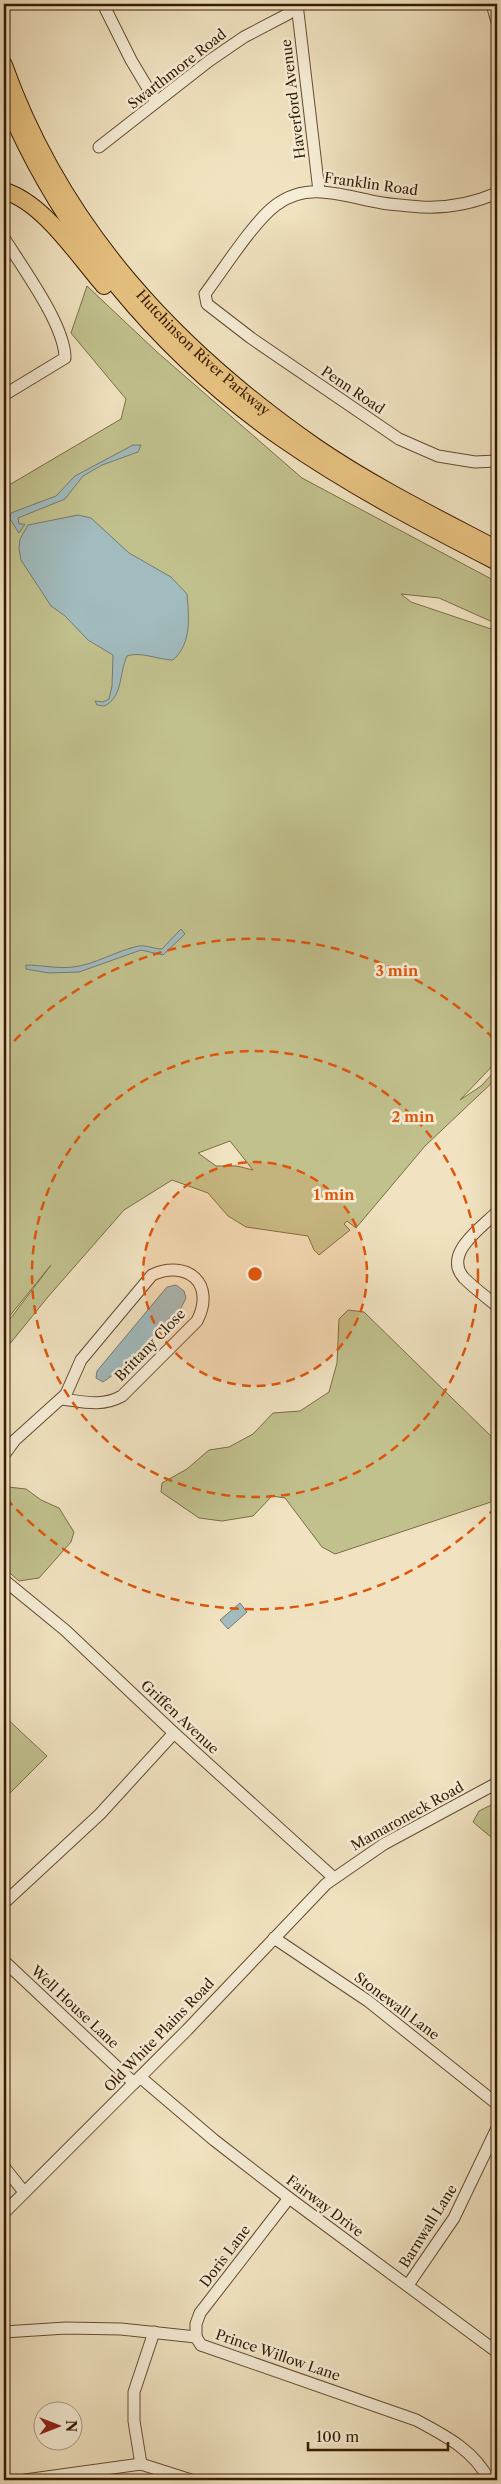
<svg xmlns="http://www.w3.org/2000/svg" width="501" height="2484" font-family="'Libre Caslon Text',serif">
  <style>
    .green { fill: #c1c18e; stroke: #7c6e47; fill-rule: evenodd }
    .water { fill: #a1bbbe; stroke: #767b72 }
    .lines { fill: none; stroke-linecap: round; stroke-linejoin: round }
    .minor-casing { stroke: #654c30; stroke-width: 13 }
    .highway-casing { stroke: #361a00; stroke-width: 18 }
    .minor { stroke: #f6edd7; stroke-width: 11 }
    .highway { stroke: #e8c280; stroke-width: 16 }
    .ring { fill: none; stroke: #df560b; stroke-width: 2.5; stroke-dasharray: 9 6 }
    .labels { text-anchor: middle; dominant-baseline: central; stroke-width: 5; stroke-linejoin: round; paint-order: stroke }
    .street-label { font-size: 14px; fill: #361a00; stroke: #f6edd7 }
    .centre { fill: #df560b; stroke: #f6edd7; stroke-width: 2.5 }
    .ring-label { font-size: 15px; text-anchor: middle; font-weight: bold; fill: #df560b; stroke: #f6edd7; stroke-width: 5; stroke-linejoin: round; paint-order: stroke }
  </style>
  <rect width="100%" height="100%" fill="#f1e3c1"/>
  <filter id="stains"><feTurbulence type="fractalNoise" baseFrequency=".004" numOctaves="4"/><feColorMatrix values="0 0 0 0 .2 0 0 0 0 .09 0 0 0 0 .02 0 0 0 .5 -.17"/></filter>
  <radialGradient id="worn" r=".72"><stop offset=".6" stop-color="#630" stop-opacity="0"/><stop offset="1" stop-color="#630" stop-opacity=".3"/></radialGradient>
  <!-- green -->
  <g class="green">
    <path d="M87,286L157,352L302,478L497,582V624L439,598L401,594L411,602L497,631V1061L460,1100L481,1086L497,1069V1078L425,1146L356,1228L347,1221L344,1224L350,1230L319,1255L314,1250L308,1236L246,1227L228,1216L208,1193L172,1180L124,1210L47,1298L4,1351V1327L51,1265L4,1323V488L121,419L126,399L71,333ZM230,1141L253,1170L237,1166H216L198,1153Z"/>
    <path d="M348,1310L364,1312L497,1442V1500L335,1554L322,1547L285,1498L272,1496L253,1516L222,1521L199,1518L161,1492L162,1483L187,1469L209,1450L229,1447L253,1434L273,1413L300,1411L329,1392L337,1363L339,1319Z"/>
    <path d="M8,1487L26,1489L41,1500L59,1508L74,1532L71,1542L39,1578L19,1581L4,1568V1492Z"/>
    <path d="M4,1716L47,1756L4,1799Z"/>
    <path d="M497,1802V1842L473,1822L479,1811Z"/>
  </g>
  <!-- water -->
  <g class="water">
    <path d="M133,445H141L138,452L102,465L83,476L65,499L18,518L19,524H25L19,533L10,519L11,513L56,496L75,476Z"/>
    <path d="M78,515L91,518L129,553L171,577L187,594C189,617 192,643 173,660C158,660 141,651 127,656C119,673 123,698 104,706L97,705L95,701L103,702L109,699L112,686L113,655L88,640L65,616L51,606L21,560L19,549L20,539L28,525Z"/>
    <path d="M181,929L185,934L163,955L141,950L79,972L49,973L26,969V965C41,965 58,969 73,967C94,965 118,950 139,946C147,945 154,949 162,949Z"/>
    <path d="M176,1285L184,1291L186,1298L178,1314L162,1328L149,1344L124,1367L103,1382L96,1378L97,1371L167,1287Z"/>
    <path d="M240,1603L247,1612L228,1629L220,1620Z"/>
  </g>
  <g class="lines">
    <!-- minor casing -->
    <g class="minor-casing">
      <g id="minor">
        <path d="M103,4L131,60L156,102"/>
        <path d="M297,4L319,191"/>
        <path d="M492,4L497,22"/>
        <path d="M99,147L209,61L244,37L288,14L301,4"/>
        <path d="M497,193C474,203 449,208 423,207C410,206 395,205 382,203C345,197 309,180 276,205C254,221 223,270 205,294L207,304L251,338L399,439L438,456L475,462L497,461"/>
        <path d="M4,238C22,267 65,325 65,358L4,395"/>
        <path d="M497,1212C482,1227 442,1254 464,1278C474,1288 486,1297 497,1306"/>
        <path d="M4,1455L15,1440L66,1394L81,1360L152,1275C188,1259 216,1284 197,1321L122,1396C102,1407 84,1402 62,1399"/>
        <path d="M4,1580L65,1630L174,1733L334,1878"/>
        <path d="M4,1903L100,1814L174,1733"/>
        <path d="M274,1938L368,2001L497,2104"/>
        <path d="M4,1961L134,2083"/>
        <path d="M140,2077L214,2140L289,2198L497,2352"/>
        <path d="M4,2167L24,2192"/>
        <path d="M4,2213L187,2030L326,1884L384,1844L497,1783"/>
        <path d="M408,2285L454,2218L497,2128"/>
        <path d="M4,2332L66,2328L121,2329L196,2337L201,2345L416,2420C444,2435 474,2450 489,2480"/>
        <path d="M196,2337V2324L200,2313L289,2198"/>
        <path d="M141,2464L134,2421V2392L154,2332"/>
        <path d="M25,2480L141,2464L191,2480"/>
      </g>
    </g>
    <!-- highway casing -->
    <g class="highway-casing">
      <g id="highway">
        <path id="s1" d="M4,65C62,228 175,349 316,447C373,486 436,517 497,549"/>
        <path d="M4,97C61,235 159,352 281,438C350,486 423,524 497,562"/>
        <path d="M4,191C43,202 77,255 104,286"/>
      </g>
    </g>
    <!-- minor -->
    <use href="#minor" class="minor"/>
    <!-- highway -->
    <use href="#highway" class="highway"/>
  </g>
  <!-- distance rings -->
  <circle cx="255" cy="1274" r="112" fill="#df560b" fill-opacity=".12"/>
  <g class="ring">
    <circle cx="255" cy="1274" r="112"/>
    <circle cx="255" cy="1274" r="223"/>
    <path d="M496 1507A335 335 0 0 1 4 1496M4 1052A335 335 0 0 1 496 1041"/>
  </g>
  <g class="labels">
    <!-- street labels -->
    <g class="street-label">
      <text transform="translate(177 69) rotate(-38)">Swarthmore Road</text>
      <text transform="translate(293 99) rotate(-97)">Haverford Avenue</text>
      <text transform="translate(371 184) rotate(8)">Franklin Road</text>
      <text stroke="none"><textPath href="#s1" startOffset="354">Hutchinson River Parkway</textPath></text>
      <text transform="translate(353 390) rotate(34)">Penn Road</text>
      <text transform="translate(150 1345) rotate(-46)">Brittany Close</text>
      <text transform="translate(180 1717) rotate(43)">Griffen Avenue</text>
      <text transform="translate(407 1816) rotate(-29)">Mamaroneck Road</text>
      <text transform="translate(397 2006) rotate(37)">Stonewall Lane</text>
      <text transform="translate(75 2007) rotate(43)">Well House Lane</text>
      <text transform="translate(159 2035) rotate(-46)">Old White Plains Road</text>
      <text transform="translate(325 2206) rotate(37)">Fairway Drive</text>
      <text transform="translate(428 2226) rotate(-58)">Barnwall Lane</text>
      <text transform="translate(225 2256) rotate(-53)">Doris Lane</text>
      <text transform="translate(278 2355) rotate(19)">Prince Willow Lane</text>
    </g>
  </g>
  <circle cx="255" cy="1274" r="8" class="centre"/>
  <g class="ring-label">
    <text x="397" y="976">3 min</text>
    <text x="413" y="1122">2 min</text>
    <text x="334" y="1200">1 min</text>
  </g>
  <!-- margin -->
  <rect width="501" height="2484" fill="none" stroke="#f1e3c1" stroke-width="20"/>
  <rect x="5" y="5" width="491" height="2474" fill="none" stroke="#361a00" stroke-width="2.5"/>
  <rect x="10" y="10" width="481" height="2464" fill="none" stroke="#361a00"/>
  <!-- north arrow -->
  <g transform="translate(58 2426) rotate(90)"><circle r="24" fill="#f6edd7" stroke="#a99981"/>
  <path d="M0-4L9 19L0 12L-9 19Z" fill="#8f2418"/>
  <text y="-8" font-size="14" font-weight="bold" text-anchor="middle" fill="#361a00">N</text>
  </g>
  <!-- scale -->
  <path d="M308 2442v8h140v-8" fill="none" stroke="#361a00" stroke-width="2.5"/>
  <text x="316" y="2442" font-size="15" fill="#361a00" stroke="#f6edd7" stroke-width="4" paint-order="stroke">100 m</text>
  <rect width="100%" height="100%" filter="url(#stains)"/>
  <rect width="100%" height="100%" fill="url(#worn)"/>
</svg>
